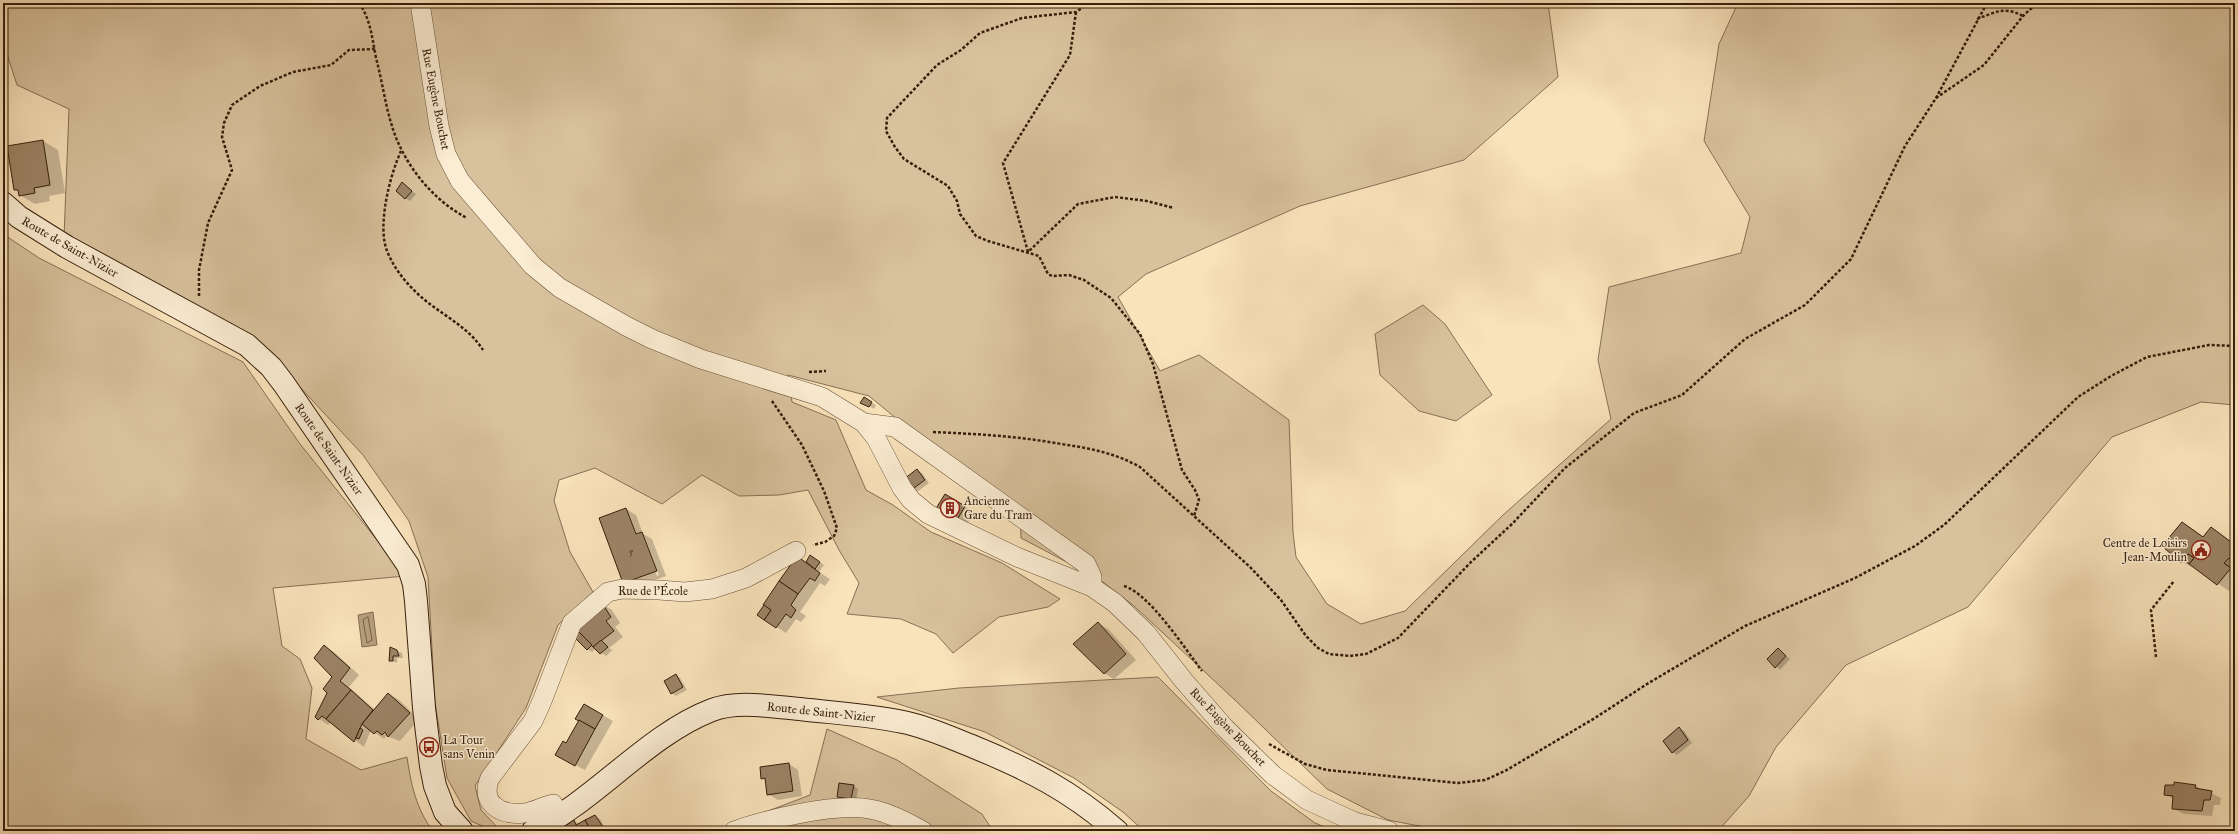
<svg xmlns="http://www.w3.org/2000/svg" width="2238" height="834" font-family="'IM FELL Great Primer',serif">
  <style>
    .green { fill: #d8c29d; stroke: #887054 }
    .water { fill: #b7a07f; stroke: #846c50 }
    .shadow { fill: #0003; fill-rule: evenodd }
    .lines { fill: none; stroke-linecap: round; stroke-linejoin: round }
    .shore { stroke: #775f44; stroke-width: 1 }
    .building { fill: #9c8466; stroke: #371e0a }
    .street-casing { stroke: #684f36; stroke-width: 20 }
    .secondary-casing { stroke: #371e0a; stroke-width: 24 }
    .path { stroke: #371e0a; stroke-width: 2.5; stroke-dasharray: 3 2; stroke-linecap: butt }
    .street { stroke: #fbedd3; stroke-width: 19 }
    .secondary { stroke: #fbedd3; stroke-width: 22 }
    .labels { text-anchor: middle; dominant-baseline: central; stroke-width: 3; stroke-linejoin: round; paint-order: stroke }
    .number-label { font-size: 10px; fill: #503821 }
    .street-label { font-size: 12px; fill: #371e0a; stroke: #fbedd3 }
    .poi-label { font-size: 12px; fill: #371e0a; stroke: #fbedd3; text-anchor: start }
  </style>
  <rect width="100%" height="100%" fill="#f9e3bb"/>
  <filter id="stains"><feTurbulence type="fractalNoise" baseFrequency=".005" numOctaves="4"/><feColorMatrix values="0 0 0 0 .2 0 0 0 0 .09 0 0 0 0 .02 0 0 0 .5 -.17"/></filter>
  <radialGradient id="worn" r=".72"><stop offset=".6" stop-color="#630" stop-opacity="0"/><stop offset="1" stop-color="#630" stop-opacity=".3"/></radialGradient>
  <!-- green -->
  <g class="green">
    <path d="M3,3H1548L1558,77L1464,160L1300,206L1146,274L1118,297L1160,371L1199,355L1289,420L1293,532L1296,557L1327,604L1361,624L1405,611L1503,515L1611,419L1598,360L1609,287L1741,253L1750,217L1704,141L1719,44L1738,3H2235V405L2201,402L2112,437L1968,607L1846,665L1776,747L1749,796L1718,831H1445L1388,820L1327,789L1236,701L1134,606L1099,579L1021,538L1020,508L914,433L869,396L788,375L792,402L836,420L866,490L893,505L931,532L1002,563L1060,599L1048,607L999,617L953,653L936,634L901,619L847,614L859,583L839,550L808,490L779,495L739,496L702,475L662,504L595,468L559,480L554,501L570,552L593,592L558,625L526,708L475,786L481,810L499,829H489L471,821L447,778L435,702L428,577L409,521L363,455L259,343L64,237L69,109L17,85L4,45Z"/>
    <path d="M3,234L39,258L243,362L300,444L406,576L273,588L282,646L300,659L312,688L306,739L361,770L407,757C411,784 416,809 433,831H3Z"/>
    <path d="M1423,305L1445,324L1492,395L1456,421L1419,411L1380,375L1375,334Z"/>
    <path d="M1158,677L1271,791L1315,823L1335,831H1144L1123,812L1074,778L985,732L877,697L959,688Z"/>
    <path d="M827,729L897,760L982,814L993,831H692L721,829L810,795Z"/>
  </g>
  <!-- water -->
  <path class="water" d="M373,612L377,645L362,647L358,615Z"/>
  <!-- shadow -->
  <g class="shadow">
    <path d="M43,141L58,150L65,193L49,196L50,201L35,204L20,195V192L15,189Z"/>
    <path d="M402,183L416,194L410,201L405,198Z"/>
    <path d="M864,398L876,405L874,409L862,402Z"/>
    <path d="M917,470L922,473L929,483L917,492L912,489Z"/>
    <path d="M945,495L974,512L966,526L937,509Z"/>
    <path d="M626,509L636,515L643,534L652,539L666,576L634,588L624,582ZM643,538H645L659,575L657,576Z"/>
    <path d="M2183,524L2204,537L2211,528L2235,544V589L2232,593L2197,569L2182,562Z"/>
    <path d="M811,556L824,565L819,572L830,579L825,586L820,583L800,612L806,616L801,622L796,619L786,633L758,615Z"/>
    <path d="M602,604L612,610L620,623L615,627L623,637L609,648L612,650L606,656L596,648L592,652L587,649Z"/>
    <path d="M1098,623L1108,629L1136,660L1114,679L1104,673Z"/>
    <path d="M325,646L334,652L359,675L349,687L375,710L388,694L398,699L419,719L400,741L386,736L384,739L371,730L364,747L331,722L328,725L319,719L333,676Z"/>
    <path d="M391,649L402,653L403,658H397V663L390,660Z"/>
    <path d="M1778,649L1790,659L1780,670L1768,659Z"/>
    <path d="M676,675L680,678L687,690L676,696L672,693Z"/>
    <path d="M585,705L613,721L585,770L557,755L566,744L580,721Z"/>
    <path d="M1680,729L1684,731L1692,743L1677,755L1672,752Z"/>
    <path d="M789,764L798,770L802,796L778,800L768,794L766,781L762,778Z"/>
    <path d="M854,786L858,789L856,801L838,796Z"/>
    <path d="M2195,786L2221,798L2220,805H2214L2212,816L2183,814L2173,808L2174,799L2165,794Z"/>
    <path d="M595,816L600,819L607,831H558L574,821L579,824Z"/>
  </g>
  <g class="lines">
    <!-- shore -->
    <path class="shore" d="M368,617L372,640L367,643L363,620Z"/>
  </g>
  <!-- building -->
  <g class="building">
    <path d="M43,140L50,185L34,188L35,193L19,196L18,190H14L7,146Z"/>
    <path d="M402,182L412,191L405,199L396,191Z"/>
    <path d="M864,397L872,402L869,407L860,403Z"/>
    <path d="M917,469L925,480L911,490L904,479Z"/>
    <path d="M945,494L965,506L956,522L935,510Z"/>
    <path d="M626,508L636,534L642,532L657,571L623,583L599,518Z"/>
    <path d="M2182,522L2203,537L2211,527L2235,545V562L2229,558L2224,563L2231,568L2217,585L2189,564L2194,558L2188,554L2181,563L2162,546Z"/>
    <path d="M2188,554L2194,558L2189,564L2184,560Z"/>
    <path d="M810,555L820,562L815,569L806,562Z"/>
    <path d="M797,556L820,573L815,581L810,578L798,594L779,581Z"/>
    <path d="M2229,558L2235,562L2231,568L2224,563Z"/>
    <path d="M779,581L798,594L791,605L796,610L791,618L786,614L776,628L764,620L771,610L763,605Z"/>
    <path d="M602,603L611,617L606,621L614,631L593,647L575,628Z"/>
    <path d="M764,605L771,610L764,620L757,615Z"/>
    <path d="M1098,622L1126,654L1104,674L1073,644Z"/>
    <path d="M579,632L592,645L587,650L574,637Z"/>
    <path d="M601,640L608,647L600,654L593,647Z"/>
    <path d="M324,645L350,668L340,681L351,690L326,719L322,716L318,720L315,717L327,693L323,689L332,677L314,658Z"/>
    <path d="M390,647L397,650L399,656H393V661H389Z"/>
    <path d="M1778,648L1786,656L1775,668L1767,659Z"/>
    <path d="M676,674L683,687L671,694L664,681Z"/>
    <path d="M351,690L373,710L362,724L354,742L326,719Z"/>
    <path d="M388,693L410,713L388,737L385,732L382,735L377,731L374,734L362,724Z"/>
    <path d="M584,704L603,715L595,729L575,719Z"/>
    <path d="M579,720L595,729L575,766L555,755L563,741L566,743Z"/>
    <path d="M1679,727L1688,740L1672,753L1663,741Z"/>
    <path d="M360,728L363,730L359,739L356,738Z"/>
    <path d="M789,763L793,791L767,795L765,778L761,779L760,767Z"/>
    <path d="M2174,782L2196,785L2195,788L2212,791L2210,800H2204L2202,811L2172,809L2173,796L2164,795L2165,785H2174Z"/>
    <path d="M839,783L854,785L851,799L837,797Z"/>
    <path d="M595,815L601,824L605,831H591L585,820Z"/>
    <path d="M574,820L576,825L585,820L591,831H557Z"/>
  </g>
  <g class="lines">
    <!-- street casing -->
    <g class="street-casing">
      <g id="street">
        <path d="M420,3L439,126L446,154L460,181L533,266L560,288L626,326L652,339L701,359L822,397L864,423L876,438L902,488L911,500L928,514L1017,557L1092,587L1115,603L1146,633L1184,681L1225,728L1273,775L1307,800L1355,822L1389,831"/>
        <path d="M864,423L895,427L1086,564L1092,577V587"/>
        <path d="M560,815L553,804C543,806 534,812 524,813C501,816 479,803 490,778L533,721L542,701L572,623L608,592L622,589L659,590L685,592L712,589L746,578L796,551"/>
        <path d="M734,831C768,819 827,805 863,808C884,810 905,821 923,831"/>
      </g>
    </g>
    <!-- secondary casing -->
    <g class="secondary-casing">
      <g id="secondary">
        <path d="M3,203L19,217L67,247L247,345L271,367L284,384L408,565L414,584L416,601L424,708L431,766L435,786L445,812L462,831"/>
        <path d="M533,831C596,800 647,735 712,710C738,700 772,707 800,709C834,713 870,715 903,722C928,727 951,738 974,747C1030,770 1071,791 1117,831"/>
      </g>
    </g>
    <!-- path -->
    <g class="path">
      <path d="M359,3C371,20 372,38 376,58C382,80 385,104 392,126C403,163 432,200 467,218"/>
      <path d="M1089,3L1076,12L1022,18L980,33L961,50L937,65L887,118L886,131L895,147L904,159L948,186L957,201L960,214L976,236L988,241L1039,256L1048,274L1052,276L1069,275L1084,280L1111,298L1140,334L1153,364L1182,470L1195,490L1199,500L1194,516"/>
      <path d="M1076,12L1070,55L1003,163L1028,252L1078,204L1115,197L1147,201L1174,208"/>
      <path d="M1977,19C1996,12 2004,6 2023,16"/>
      <path d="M1936,98L1984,65L2023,16L2037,3"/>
      <path d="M401,151C390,175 377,225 387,251C395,271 410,288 426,301C446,317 469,328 483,350"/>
      <path d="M199,296V270L208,223L232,170L222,137L224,123L232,105L260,86L293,72L331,65L349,50L375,49"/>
      <path d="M809,372L826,371"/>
      <path d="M772,401L802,445L824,491L837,528L834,536L825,542L813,545"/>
      <path d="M933,432C976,434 1018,436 1061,444C1089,448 1115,453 1140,467L1250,567L1281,600L1306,636L1318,648L1329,654L1350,656L1366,654L1398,638L1471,562L1512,524L1565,468L1634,413L1682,395L1745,339L1805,305L1851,259L1905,146L1936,98L1987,3"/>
      <path d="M1124,586C1149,593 1186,650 1202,671"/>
      <path d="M2156,657L2151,610L2174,581"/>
      <path d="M1269,744L1305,764L1327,770L1458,783L1485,780L1505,771L1595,718L1647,684L1745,626L1855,578L1915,546L1944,525L2078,397L2111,376L2147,357L2209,345L2235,346"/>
    </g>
    <!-- street -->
    <use href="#street" class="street"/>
    <!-- secondary -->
    <use href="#secondary" class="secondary"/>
  </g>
  <!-- icons -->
  <defs>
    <g id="building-ring" transform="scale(1)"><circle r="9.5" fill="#fbedd3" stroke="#8f2418" stroke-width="1.5"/><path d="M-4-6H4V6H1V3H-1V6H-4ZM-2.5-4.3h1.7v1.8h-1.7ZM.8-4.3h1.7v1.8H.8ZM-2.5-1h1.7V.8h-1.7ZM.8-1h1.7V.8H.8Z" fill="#8f2418"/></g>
    <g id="civic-ring" transform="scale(1)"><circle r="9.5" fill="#fbedd3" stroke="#8f2418" stroke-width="1.5"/><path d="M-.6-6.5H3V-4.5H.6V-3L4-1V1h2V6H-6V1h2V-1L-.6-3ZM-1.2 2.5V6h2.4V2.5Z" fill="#8f2418"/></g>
    <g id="bus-ring" transform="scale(1)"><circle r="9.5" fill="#fbedd3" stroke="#8f2418" stroke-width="1.5"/><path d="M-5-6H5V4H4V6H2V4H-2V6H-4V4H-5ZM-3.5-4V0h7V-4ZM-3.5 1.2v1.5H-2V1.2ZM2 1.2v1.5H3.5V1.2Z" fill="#8f2418"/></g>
  </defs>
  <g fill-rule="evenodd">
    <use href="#building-ring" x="950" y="508"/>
    <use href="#civic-ring" x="2201" y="550"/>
    <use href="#bus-ring" x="429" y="747"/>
  </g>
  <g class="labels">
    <!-- number labels -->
    <g class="number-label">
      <text x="631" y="552">5</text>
    </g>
    <!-- street labels -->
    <g class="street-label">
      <text transform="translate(436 99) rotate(79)">Rue Eugène Bouchet</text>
      <text transform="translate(70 247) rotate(30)">Route de Saint-Nizier</text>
      <text transform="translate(329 449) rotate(55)">Route de Saint-Nizier</text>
      <text x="653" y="591">Rue de l'École</text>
      <text transform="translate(821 712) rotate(6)">Route de Saint-Nizier</text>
      <text transform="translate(1228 727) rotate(46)">Rue Eugène Bouchet</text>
    </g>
    <!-- poi labels -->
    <g class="poi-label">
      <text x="964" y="501">Ancienne<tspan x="964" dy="14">Gare du Tram</tspan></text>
      <text x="2187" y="543" text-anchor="end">Centre de Loisirs<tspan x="2187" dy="14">Jean-Moulin</tspan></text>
      <text x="443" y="740">La Tour<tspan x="443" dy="14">sans Venin</tspan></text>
    </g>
  </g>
  <!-- margin -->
  <rect width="2238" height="834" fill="none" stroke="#f9e3bb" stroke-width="16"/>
  <rect x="4" y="4" width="2230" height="826" fill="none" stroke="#371e0a" stroke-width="2"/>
  <rect x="8" y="8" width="2222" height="818" fill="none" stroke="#371e0a"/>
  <rect width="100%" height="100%" filter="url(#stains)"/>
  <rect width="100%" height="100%" fill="url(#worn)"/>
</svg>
